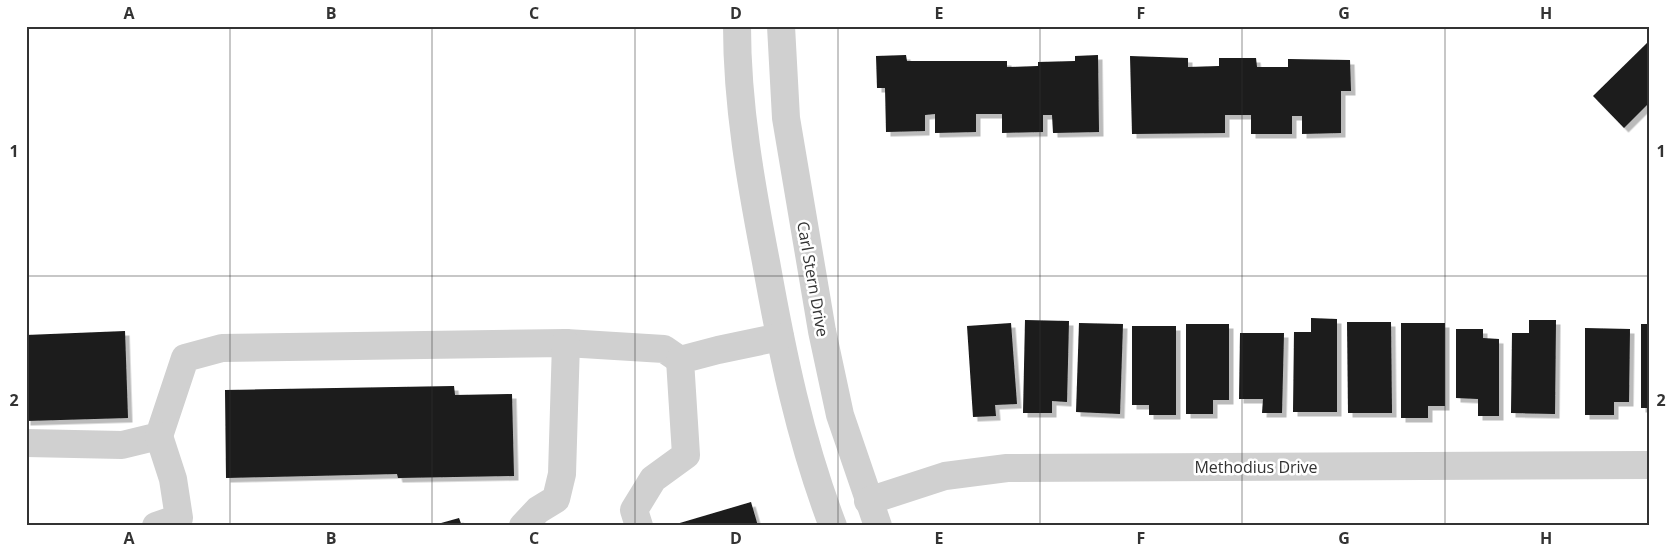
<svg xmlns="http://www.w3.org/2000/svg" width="1675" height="552" font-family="'Open Sans',sans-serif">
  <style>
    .building { fill: #1a1a1a; filter: url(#shadow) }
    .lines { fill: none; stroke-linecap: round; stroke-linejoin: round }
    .minor { stroke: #d0d0d0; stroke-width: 28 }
    .grid { fill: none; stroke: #333; stroke-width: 1; stroke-opacity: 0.55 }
    .labels { text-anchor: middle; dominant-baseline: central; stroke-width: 5; stroke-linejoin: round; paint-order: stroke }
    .street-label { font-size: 16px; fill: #333; stroke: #fff }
    .neatline { fill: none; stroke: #333; stroke-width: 2 }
    .grid-label { font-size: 16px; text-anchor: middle; font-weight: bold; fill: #333 }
  </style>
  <defs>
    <filter id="shadow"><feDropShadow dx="4.5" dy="4.5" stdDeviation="0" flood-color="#0004"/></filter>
  </defs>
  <rect width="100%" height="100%" fill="#fff"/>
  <!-- building -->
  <g class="building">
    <path d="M1649,41V103L1624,128L1593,96Z"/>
    <path d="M906,55L907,61H1007V67L1038,66V62L1075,61V56L1098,55L1099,132L1053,133L1052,115H1043V132L1002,133V114H976V132L935,133V114L925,115V131L886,132L885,88H877L876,56Z"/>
    <path d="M1130,56L1188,58V67L1219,66V58H1256L1257,67H1288V59L1350,60L1351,91H1341V133L1302,134V116H1292V134H1251V115H1225V133L1132,134Z"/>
    <path d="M1311,318L1337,319V412H1293L1294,332H1311Z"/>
    <path d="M1025,320L1069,321L1067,402L1052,401V413H1023Z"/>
    <path d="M1529,320H1556L1555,414L1511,413L1512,333H1529Z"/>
    <path d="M1347,322H1391L1392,413H1348Z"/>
    <path d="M1011,323L1017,404L995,405L996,416L973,417L967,326Z"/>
    <path d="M1079,323L1123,324L1120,414L1076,412Z"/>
    <path d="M1401,323H1445V406H1428V418H1401Z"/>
    <path d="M1186,324H1229V400H1213V414H1186Z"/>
    <rect x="1641" y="324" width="8" height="84"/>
    <path d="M1132,326H1176V415H1149V405H1132Z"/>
    <path d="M1585,328L1630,329L1629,402H1614V415H1585Z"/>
    <path d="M1456,329H1483V338L1499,339V416H1478V399L1456,398Z"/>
    <path d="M125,331L128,418L26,421V335Z"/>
    <path d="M1240,333H1284L1282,413H1262L1263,399H1239Z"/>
    <path d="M454,386L455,395L512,394L514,476L398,478L397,474L226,478L225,390Z"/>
    <path d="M751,502L758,526H673V525Z"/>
    <path d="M459,518L462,526H434V525Z"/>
    <rect x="1134" y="523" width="26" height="3"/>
    <path d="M1244,523L1280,524V526H1244Z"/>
    <rect x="1296" y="523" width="26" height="3"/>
  </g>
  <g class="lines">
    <!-- minor -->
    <g class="minor">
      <path d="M737,26C737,106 751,184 766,262C782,352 800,440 833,526"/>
      <path d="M781,26L786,118L822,331L840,415L878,526"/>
      <path d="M26,443L122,445L159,436L185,358L222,348L566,343L664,349L680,360"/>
      <path d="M868,501L945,476L1007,468L1649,465"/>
      <path d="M156,526L179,518L173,479L159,436"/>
      <path d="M523,526L538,510L556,499L562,474L566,343"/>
      <path d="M639,526L634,510L653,479L686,455L680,360L718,350L780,337"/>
    </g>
  </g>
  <!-- grid -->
  <path class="grid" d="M230,26V526M432,26V526M635,26V526M838,26V526M1040,26V526M1242,26V526M1445,26V526M26,276H1649"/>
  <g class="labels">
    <!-- street labels -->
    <g class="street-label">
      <text transform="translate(813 279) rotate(80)">Carl Stern Drive</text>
      <text x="1256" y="467">Methodius Drive</text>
    </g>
  </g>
  <!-- border -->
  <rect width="1675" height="552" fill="none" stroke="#ffffff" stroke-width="55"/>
  <rect x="28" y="28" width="1620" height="496" class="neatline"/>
  <g class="grid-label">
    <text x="129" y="19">A</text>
    <text x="331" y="19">B</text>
    <text x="534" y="19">C</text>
    <text x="736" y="19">D</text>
    <text x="939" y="19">E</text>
    <text x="1141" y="19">F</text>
    <text x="1344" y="19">G</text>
    <text x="1546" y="19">H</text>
    <text x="14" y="157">1</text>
    <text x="1661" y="157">1</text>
    <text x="14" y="406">2</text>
    <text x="1661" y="406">2</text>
    <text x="129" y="544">A</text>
    <text x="331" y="544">B</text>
    <text x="534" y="544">C</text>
    <text x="736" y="544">D</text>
    <text x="939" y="544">E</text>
    <text x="1141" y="544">F</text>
    <text x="1344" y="544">G</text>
    <text x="1546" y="544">H</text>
  </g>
</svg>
